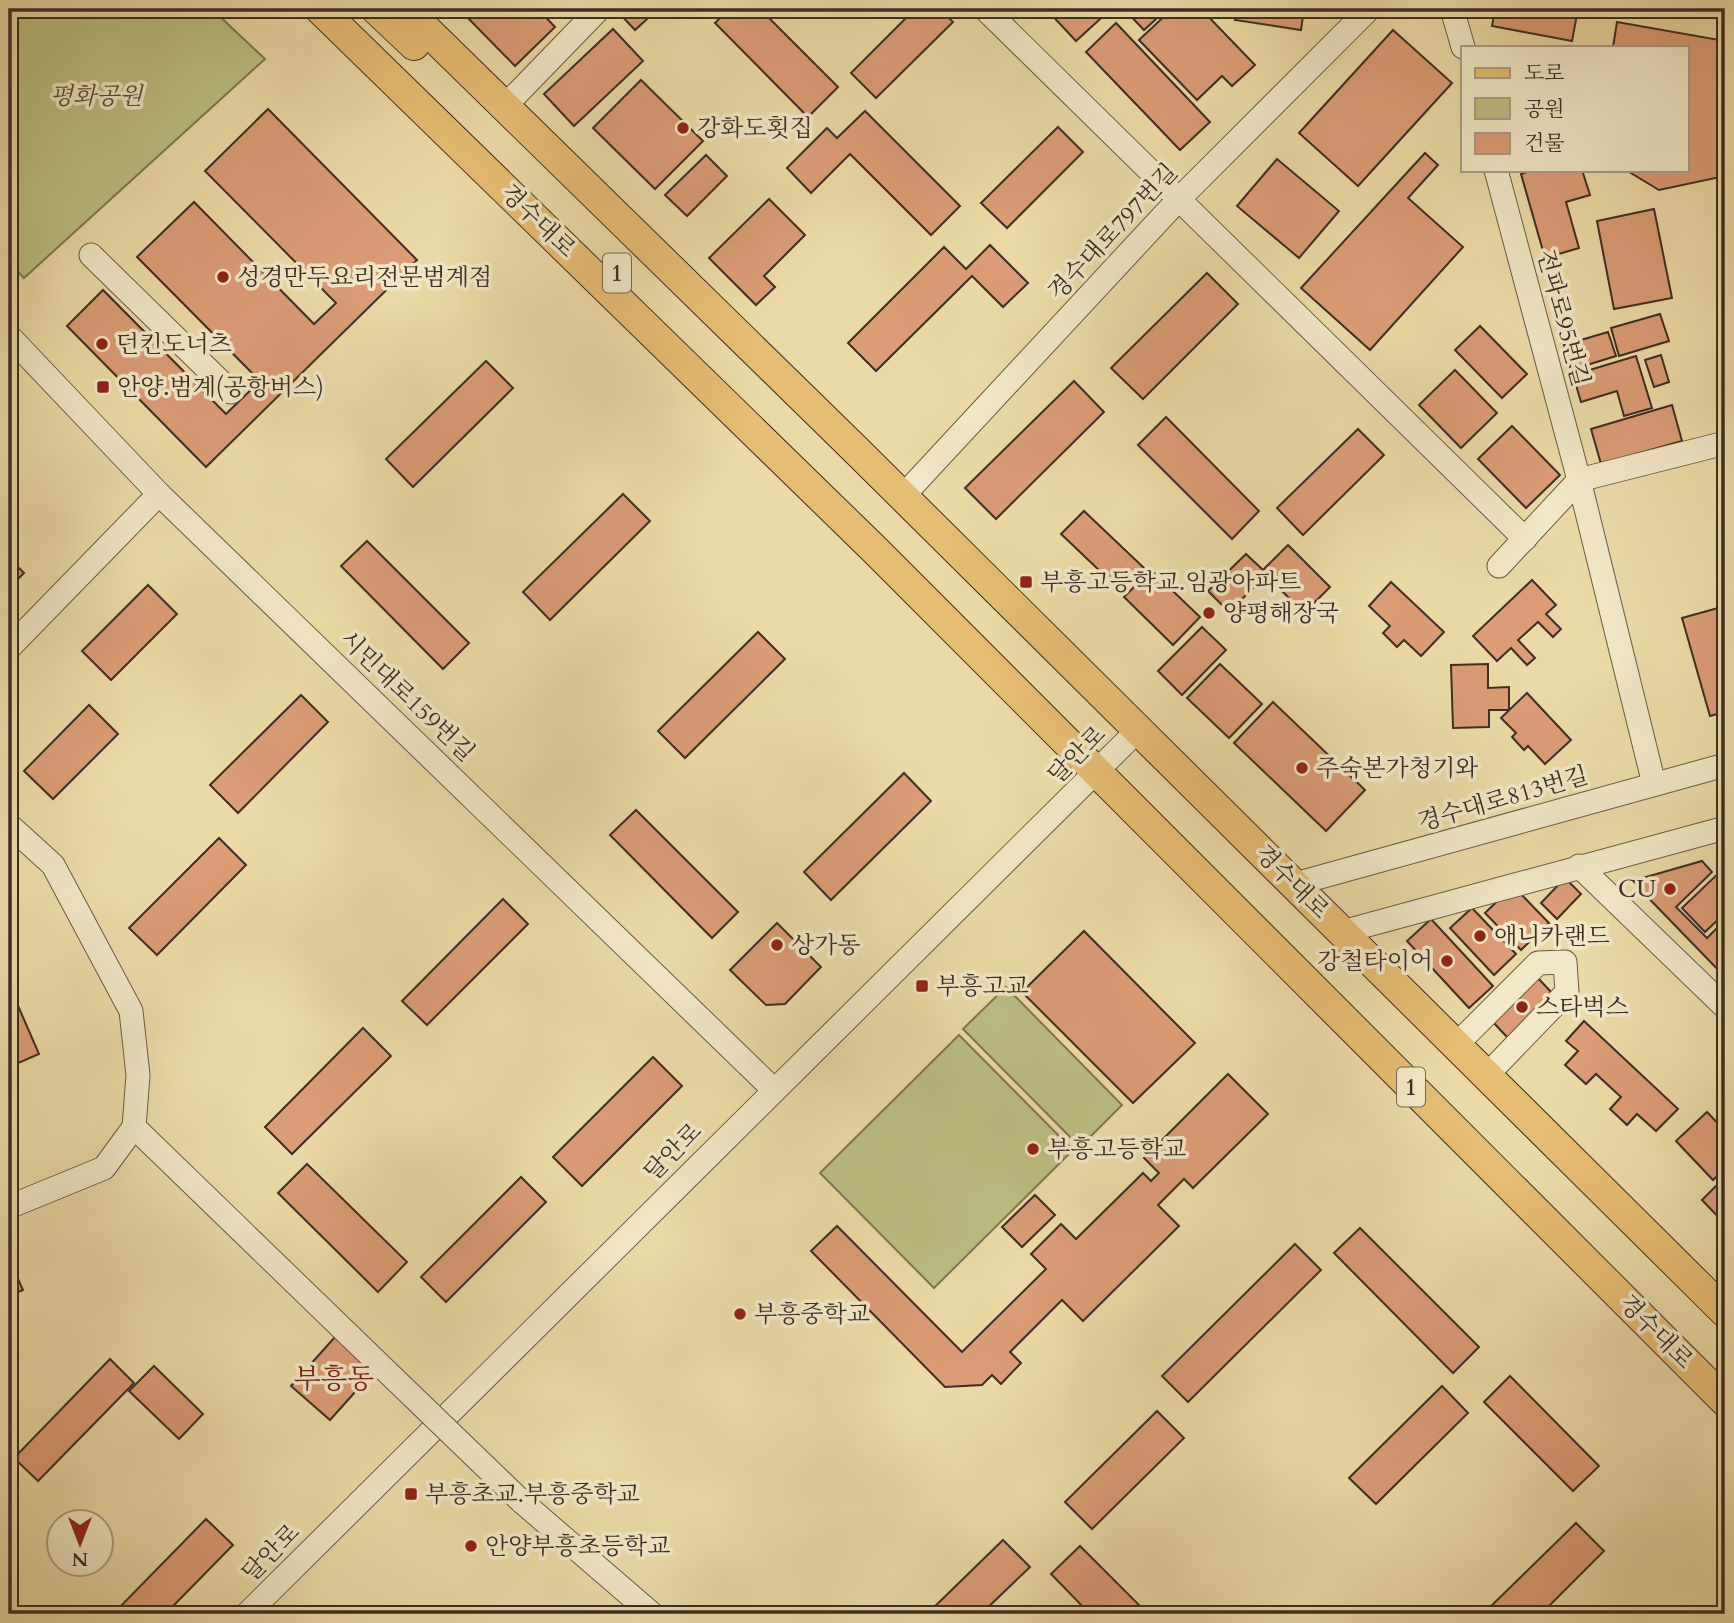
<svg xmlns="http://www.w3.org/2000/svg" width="1734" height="1623" font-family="Cardo,'Noto Serif KR',serif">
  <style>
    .green { fill: #bdbe83; stroke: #7e7654; stroke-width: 2 }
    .building { fill: #db9c77; stroke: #3e2e24; stroke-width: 2 }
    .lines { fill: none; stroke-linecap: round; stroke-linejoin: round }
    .minor-casing { stroke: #695945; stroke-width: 25 }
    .major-casing { stroke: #3e2e24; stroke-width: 32 }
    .minor { stroke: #f2e7c6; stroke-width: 23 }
    .major { stroke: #e6bd74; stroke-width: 30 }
    .minor-bridge-casing { stroke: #695945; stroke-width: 25; stroke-linecap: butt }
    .minor-bridge { stroke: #f2e7c6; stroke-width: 23 }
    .poi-dot { fill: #8f2418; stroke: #f2e7c6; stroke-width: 2.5 }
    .labels { text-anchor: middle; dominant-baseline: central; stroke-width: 7; stroke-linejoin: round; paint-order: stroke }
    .shield { fill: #f2e7c6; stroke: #746655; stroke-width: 2 }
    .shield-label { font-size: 23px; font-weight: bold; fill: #3e2e24 }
    .park-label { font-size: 24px; font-style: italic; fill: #574b37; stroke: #f2e7c6 }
    .poi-label { font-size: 24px; fill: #3e2e24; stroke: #f2e7c6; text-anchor: start }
    .street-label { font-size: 24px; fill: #3e2e24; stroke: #f2e7c6 }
    .quarter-label { font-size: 28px; fill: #7a1f14; stroke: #f2e7c6 }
  </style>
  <rect width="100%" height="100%" fill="#ebdaa7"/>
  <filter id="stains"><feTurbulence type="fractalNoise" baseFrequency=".00286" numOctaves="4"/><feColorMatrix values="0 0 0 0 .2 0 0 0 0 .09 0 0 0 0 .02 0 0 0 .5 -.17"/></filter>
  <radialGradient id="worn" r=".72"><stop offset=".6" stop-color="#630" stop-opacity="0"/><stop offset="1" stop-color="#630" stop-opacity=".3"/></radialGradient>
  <!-- green -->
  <g class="green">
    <path d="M9,9H212L265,59L24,278L9,263Z"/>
    <path d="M1006,987L1122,1105L1080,1147L963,1029Z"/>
    <path d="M959,1035L1073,1150L934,1288L820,1173Z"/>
  </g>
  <!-- building -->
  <g class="building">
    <path d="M459,9H538L555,27L515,66Z"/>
    <path d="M622,9H658L635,30L618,12Z"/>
    <path d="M729,9H760L838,87L808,117L715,23Z"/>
    <path d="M915,9H939L953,22L876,98L851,73Z"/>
    <path d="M1046,9H1111L1076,41Z"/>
    <path d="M1124,9H1167L1144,30Z"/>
    <path d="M1172,9H1201L1255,65L1232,86L1222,76L1197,100L1139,40Z"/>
    <path d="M1237,9H1304L1301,30L1235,20Z"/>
    <path d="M1495,9H1578L1572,41L1492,26Z"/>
    <path d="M1617,22L1725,41V176L1659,190L1626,170H1687V47H1613Z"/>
    <path d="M1116,23L1210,122L1180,150L1086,52Z"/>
    <path d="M613,29L643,61L574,126L544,94Z"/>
    <path d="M1393,30L1452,83L1358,186L1299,133Z"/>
    <path d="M641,80L703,141L655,189L593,128Z"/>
    <path d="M268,109L417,260L206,467L67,326L103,290L226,414L260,381L137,257L194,202L314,324L336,303L205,171Z"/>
    <path d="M865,111L960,206L931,235L850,154L811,193L787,168L827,128L837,138Z"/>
    <path d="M1058,127L1083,152L1007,228L981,203Z"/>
    <path d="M1425,153L1438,165L1408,198L1463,247L1370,350L1301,288Z"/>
    <path d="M706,155L727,176L687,216L665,195Z"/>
    <path d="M1277,159L1339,211L1299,258L1237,206Z"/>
    <path d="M1534,170H1582L1590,195L1566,202L1579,248L1545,258L1521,174Z"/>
    <path d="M769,199L805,235L764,276L775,287L756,305L709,258Z"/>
    <path d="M1654,209L1672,298L1614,309L1597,221Z"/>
    <path d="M990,245L1028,283L1003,307L972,276L876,371L848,343L944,247L966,269Z"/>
    <path d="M1207,273L1238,304L1143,399L1111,368Z"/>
    <path d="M1660,314L1669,341L1619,356L1611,328Z"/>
    <path d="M1480,326L1527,374L1502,398L1455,350Z"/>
    <path d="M1608,332L1616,356L1571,370L1564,345Z"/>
    <path d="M1661,355L1669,382L1654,387L1645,360Z"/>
    <path d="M1636,356L1652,408L1624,416L1617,391L1581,402L1573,375Z"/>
    <path d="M486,361L513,388L413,487L386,459Z"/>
    <path d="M1455,370L1497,413L1461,448L1419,405Z"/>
    <path d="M1725,370V401L1717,372Z"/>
    <path d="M1074,381L1104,412L996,519L965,488Z"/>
    <path d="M1672,405L1682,441L1601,464L1591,429Z"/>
    <path d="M1166,417L1259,511L1232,539L1138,445Z"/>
    <path d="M1512,426L1560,475L1526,508L1478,459Z"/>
    <path d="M1358,429L1384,455L1303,535L1277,508Z"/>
    <path d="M623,494L650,521L550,620L523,592Z"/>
    <path d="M1084,511L1144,568L1121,591L1061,534Z"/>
    <path d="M367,541L469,643L443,669L341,566Z"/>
    <path d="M1288,545L1330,587L1304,613L1266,575L1229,612L1208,591L1246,554L1263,570Z"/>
    <path d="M9,558L24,573L9,588Z"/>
    <path d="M1151,570L1200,617L1173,645L1124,597Z"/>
    <path d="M1532,580L1556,605L1546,614L1561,629L1553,637L1538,622L1518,640L1535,658L1527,665L1511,648L1497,661L1473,636Z"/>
    <path d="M1391,582L1444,632L1421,656L1404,640L1397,647L1383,633L1390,626L1369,606Z"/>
    <path d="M148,585L177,614L111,680L82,651Z"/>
    <path d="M1725,606V712L1710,716L1682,618Z"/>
    <path d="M1202,627L1226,650L1182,695L1158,671Z"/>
    <path d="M758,632L785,659L685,758L658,731Z"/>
    <path d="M1220,664L1262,704L1229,738L1187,698Z"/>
    <path d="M1488,664V688L1509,687V710H1489V727L1453,728L1451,665Z"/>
    <path d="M1527,693L1571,740L1545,764L1528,746L1524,750L1512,737L1516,733L1501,718Z"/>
    <path d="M301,695L328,722L238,813L210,785Z"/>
    <path d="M1273,702L1365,790L1326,831L1234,743Z"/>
    <path d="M89,705L118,734L53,799L24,771Z"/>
    <path d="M904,773L931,801L831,900L804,872Z"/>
    <path d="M636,810L738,912L712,938L610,835Z"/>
    <path d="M219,838L246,865L157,955L129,928Z"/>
    <path d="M1702,861L1712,872L1676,907L1707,938L1723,922L1725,925V977L1632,881Z"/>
    <path d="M1725,867V919L1722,916L1705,932L1682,908Z"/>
    <path d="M1565,878L1581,894L1557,919L1541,903Z"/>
    <path d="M1513,886L1549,923L1521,950L1485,913Z"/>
    <path d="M503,899L528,924L427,1025L402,1001Z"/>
    <path d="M1472,908L1516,954L1494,975L1450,928Z"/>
    <path d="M1431,919L1493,986L1469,1008L1407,941Z"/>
    <path d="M777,923L821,967L785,1004L766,1005L730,970Z"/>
    <path d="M1084,931L1195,1043L1133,1103L1022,992Z"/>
    <path d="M1535,975L1554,995L1508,1038L1490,1019Z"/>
    <path d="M9,985L39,1054L9,1067Z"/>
    <path d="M1584,1021L1678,1109L1656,1131L1637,1114L1627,1125L1610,1109L1621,1097L1596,1074L1586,1084L1565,1065L1578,1051L1566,1041Z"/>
    <path d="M363,1028L391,1056L292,1154L265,1127Z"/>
    <path d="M653,1057L682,1086L582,1186L553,1157Z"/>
    <path d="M1228,1074L1268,1114L1193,1188L1184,1179L1158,1205L1179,1226L1083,1321L1062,1300L1010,1352L1021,1363L1001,1384L992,1375L982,1385L945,1387L811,1251L837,1226L962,1352L1046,1269L1031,1254L1061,1224L1076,1239L1143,1173L1151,1181L1159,1173L1144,1158Z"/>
    <path d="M1707,1112L1725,1131V1169L1713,1180L1676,1141Z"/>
    <path d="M307,1164L407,1262L378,1292L278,1193Z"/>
    <path d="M521,1177L546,1202L446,1302L421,1277Z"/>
    <path d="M1725,1177V1224L1702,1200Z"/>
    <path d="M1035,1195L1055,1215L1022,1247L1002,1227Z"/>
    <path d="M1360,1228L1479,1347L1453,1373L1334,1253Z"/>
    <path d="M1295,1244L1321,1270L1188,1402L1162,1376Z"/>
    <path d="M9,1259L23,1290L9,1296Z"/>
    <path d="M335,1337L373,1372L330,1420L291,1386Z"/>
    <path d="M110,1359L134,1383L38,1481L14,1458Z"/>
    <path d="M154,1366L203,1414L179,1439L129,1391Z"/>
    <path d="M1510,1376L1599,1466L1573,1491L1484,1402Z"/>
    <path d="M1442,1386L1468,1413L1376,1504L1349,1478Z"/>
    <path d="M1157,1411L1184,1438L1092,1529L1065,1502Z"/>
    <path d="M206,1519L233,1545L179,1600L165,1614H113Z"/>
    <path d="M1576,1523L1604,1551L1541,1614H1489L1486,1611Z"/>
    <path d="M1003,1540L1030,1567L981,1614H927Z"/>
    <path d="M1080,1546L1148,1614H1090L1051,1574Z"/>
  </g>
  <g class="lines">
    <!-- minor casing -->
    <g class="minor-casing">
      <g id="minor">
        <path d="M985,9L1525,539"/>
        <path d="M1452,9L1463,47"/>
        <path d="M505,106L599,9"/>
        <path d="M1496,170L1579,480L1654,784"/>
        <path d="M91,255L231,392"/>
        <path d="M9,336L159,494L773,1089"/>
        <path d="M903,496L1178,200L1369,9"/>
        <path d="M1499,566L1579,480L1725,443"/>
        <path d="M9,648L159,494"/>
        <path d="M9,825L53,865L131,1011L138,1075L134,1127L351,1337"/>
        <path d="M1579,866L1725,1007"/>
        <path d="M1295,884L1725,765"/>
        <path d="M1342,932L1725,828"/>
        <path d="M1456,1045L1538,963L1565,962L1567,992L1486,1076"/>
        <path d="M9,1207L104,1168L134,1127"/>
        <path d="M521,1501L652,1614"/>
        <path d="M247,1614L1138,730"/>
      </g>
    </g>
    <!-- major casing -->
    <g class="major-casing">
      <g id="major">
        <path d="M320,9L875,550L1725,1401"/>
        <path d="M376,9L414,45"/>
        <path d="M405,9L858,452L1725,1312"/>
      </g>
    </g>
    <!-- minor -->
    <use href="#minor" class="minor"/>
    <!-- major -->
    <use href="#major" class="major"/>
    <!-- minor-bridge casing -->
    <g class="minor-bridge-casing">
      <path id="minor-bridge" d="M351,1337L521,1501"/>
    </g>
    <!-- minor-bridge -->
    <use href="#minor-bridge" class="minor-bridge"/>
  </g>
  <!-- markers -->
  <g class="poi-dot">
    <circle cx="683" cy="128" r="7"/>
    <circle cx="223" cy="277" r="7"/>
    <circle cx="102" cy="344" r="7"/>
    <rect x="96" y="380" width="14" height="14" rx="3.5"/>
    <rect x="1019" y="575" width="14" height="14" rx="3.5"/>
    <circle cx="1209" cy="613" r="7"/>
    <circle cx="1302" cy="768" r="7"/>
    <circle cx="1670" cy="889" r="7"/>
    <circle cx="1480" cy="936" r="7"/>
    <circle cx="777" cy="945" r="7"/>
    <circle cx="1447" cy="961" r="7"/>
    <rect x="915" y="979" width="14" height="14" rx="3.5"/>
    <circle cx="1522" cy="1007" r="7"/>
    <circle cx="1033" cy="1149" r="7"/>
    <circle cx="740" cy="1314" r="7"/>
    <rect x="404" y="1487" width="14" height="14" rx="3.5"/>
    <circle cx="471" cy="1546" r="7"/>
  </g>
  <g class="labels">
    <!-- shield labels -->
    <g class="shield">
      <rect x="603" y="253.5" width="28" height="39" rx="5"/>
      <rect x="1397" y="1067.5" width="28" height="39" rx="5"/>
    </g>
    <g class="shield-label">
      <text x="617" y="273">1</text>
      <text x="1411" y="1087">1</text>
    </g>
    <!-- park labels -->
    <g class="park-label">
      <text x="96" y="96">평화공원</text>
    </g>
    <!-- poi labels -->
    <g class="poi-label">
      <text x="697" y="128">강화도횟집</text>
      <text x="237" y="277">성경만두요리전문범계점</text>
      <text x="116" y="344">던킨도너츠</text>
      <text x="117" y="387">안양.범계(공항버스)</text>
      <text x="1040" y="582">부흥고등학교.임광아파트</text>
      <text x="1223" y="613">양평해장국</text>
      <text x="1316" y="768">주숙본가청기와</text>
      <text x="1656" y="889" text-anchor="end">CU</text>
      <text x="1494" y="936">애니카랜드</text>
      <text x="791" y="945">상가동</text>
      <text x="1433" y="961" text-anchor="end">강철타이어</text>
      <text x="936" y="986">부흥고교</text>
      <text x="1536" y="1007">스타벅스</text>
      <text x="1047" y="1149">부흥고등학교</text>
      <text x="754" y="1314">부흥중학교</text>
      <text x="425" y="1494">부흥초교.부흥중학교</text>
      <text x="485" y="1546">안양부흥초등학교</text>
    </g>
    <!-- street labels -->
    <g class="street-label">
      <text transform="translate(538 221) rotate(44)">경수대로</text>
      <text transform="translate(1113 232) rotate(-47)">경수대로797번길</text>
      <text transform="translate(1563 318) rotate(75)">전파로95번길</text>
      <text transform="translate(407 696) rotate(44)">시민대로159번길</text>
      <text transform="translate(1077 755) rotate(-45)">달안로</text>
      <text transform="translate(1503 799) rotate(-16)">경수대로813번길</text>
      <text transform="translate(1292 882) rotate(45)">경수대로</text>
      <text transform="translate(673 1152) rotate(-45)">달안로</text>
      <text transform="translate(1656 1332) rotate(45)">경수대로</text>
      <text transform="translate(271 1553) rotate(-45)">달안로</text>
    </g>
    <!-- quarter labels -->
    <g class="quarter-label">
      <text x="334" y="1379">부흥동</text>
    </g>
  </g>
  <!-- margin -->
  <rect width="1734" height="1623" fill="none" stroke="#ebdaa7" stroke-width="35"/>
  <rect x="10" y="10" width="1713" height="1602" fill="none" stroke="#3e2e24" stroke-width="3.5"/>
  <rect x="18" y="18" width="1699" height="1588" fill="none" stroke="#3e2e24" stroke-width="2"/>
  <!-- legend -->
  <rect x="1461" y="46" width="228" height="126" fill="#f2e7c6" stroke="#aa9d85" stroke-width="2"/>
  <rect x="1475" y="68" width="35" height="10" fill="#e6bd74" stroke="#aa9d85" stroke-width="2"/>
  <text x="1524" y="80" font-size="21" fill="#3e2e24">도로</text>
  <rect x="1475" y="98" width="35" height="21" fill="#bdbe83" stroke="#aa9d85" stroke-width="2"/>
  <text x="1524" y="116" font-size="21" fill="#3e2e24">공원</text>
  <rect x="1475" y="133" width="35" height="21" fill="#db9c77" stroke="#aa9d85" stroke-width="2"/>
  <text x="1524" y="150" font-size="21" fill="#3e2e24">건물</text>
  <!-- north arrow -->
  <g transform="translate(80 1543) rotate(180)"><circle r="33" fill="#f2e7c6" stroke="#aa9d85" stroke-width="2"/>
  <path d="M0-5L12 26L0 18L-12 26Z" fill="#8f2418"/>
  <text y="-10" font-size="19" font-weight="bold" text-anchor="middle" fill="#3e2e24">N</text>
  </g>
  <rect width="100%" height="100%" filter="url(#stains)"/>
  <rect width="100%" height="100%" fill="url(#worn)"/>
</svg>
